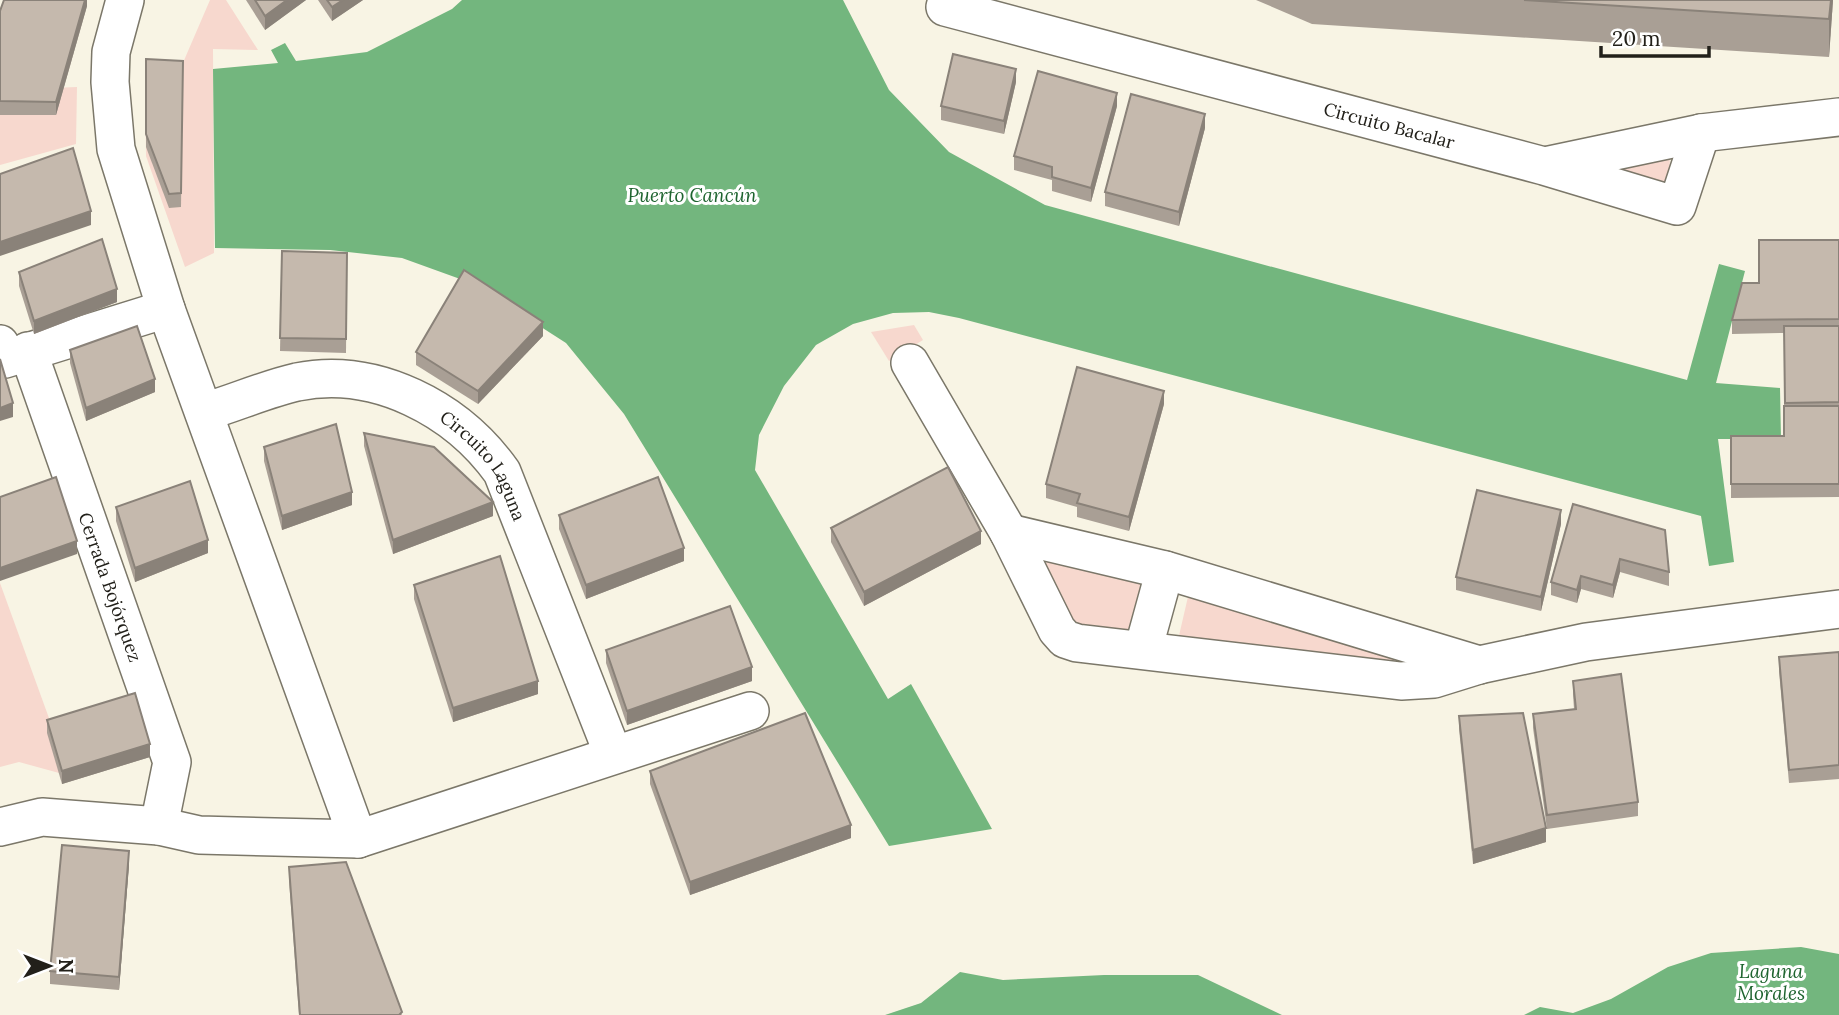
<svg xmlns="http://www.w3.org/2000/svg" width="1839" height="1015" font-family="Lora,serif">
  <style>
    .green { fill: #f7d8ce }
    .water { fill: #73b67e }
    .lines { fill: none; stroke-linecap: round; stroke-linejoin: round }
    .minor-casing { stroke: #7b7769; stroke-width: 40 }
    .minor { stroke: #fff; stroke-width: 37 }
    .wall { fill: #a99f95 }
    .shaded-wall { fill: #8a8279 }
    .building { fill: #c5b9ad; stroke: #8a8279; stroke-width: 2 }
    .labels { text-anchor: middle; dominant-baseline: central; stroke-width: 6; stroke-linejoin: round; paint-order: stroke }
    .street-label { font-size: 18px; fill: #22201a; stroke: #fff }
    .water-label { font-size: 19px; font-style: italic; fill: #1e642f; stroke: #fff }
  </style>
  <rect width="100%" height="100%" fill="#f8f4e4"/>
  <!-- green -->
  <g class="green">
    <path d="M210,0H226L258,50L213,49L214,253L185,267L146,156L145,71L179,72Z"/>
    <path d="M77,87L76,144L0,165V90Z"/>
    <path d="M1670,150L1669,193L1601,170Z"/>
    <path d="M914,325L923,340L889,361L871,332Z"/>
    <path d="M1049,556L1146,582L1130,633L1071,629L1043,570Z"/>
    <path d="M0,583L70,776L19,762L0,767Z"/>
    <path d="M1190,588L1413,646L1406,666L1178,640Z"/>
  </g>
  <!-- water -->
  <g class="water">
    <path d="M462,0H843L889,90L949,152L1045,205L1687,380L1719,264L1745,271L1716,383L1780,388L1781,439H1718L1734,562L1709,566L1701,516L959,318L929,312L893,313L853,324L816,345L784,386L759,435L755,470L888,699L911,684L992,829L889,846L624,414L566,343L474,284L402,258L330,250L215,248L213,69L278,63L271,50L285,43L296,61L367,52L452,9Z"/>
    <path d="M1801,947L1839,954V1015H1524L1540,1007L1573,1013L1611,999L1668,967L1711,953Z"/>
    <path d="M960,972L1003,980L1104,975H1198L1282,1015H885L921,1003Z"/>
  </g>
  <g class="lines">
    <!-- minor casing -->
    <g class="minor-casing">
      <g id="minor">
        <path id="s1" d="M947,0L945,7L1544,166L1677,206L1701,133"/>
        <path d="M1549,165L1701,133L1839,117"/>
        <path d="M0,344L5,359L166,309"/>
        <path id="s2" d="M28,351L172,762L159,826"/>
        <path d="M910,363L1009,533L1057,630L1065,639L1077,643L1401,681L1434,679L1479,665L1586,642L1839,609"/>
        <path id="s3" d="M204,412C235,403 266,389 297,382C376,366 457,409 502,472L613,754"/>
        <path d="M1009,533L1165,570L1479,665"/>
        <path d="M1143,650L1165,570"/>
        <path d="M0,827L42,817L159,826L199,835L358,839L166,309L116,149L110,82L111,52L125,0"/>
        <path d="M358,839L750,711"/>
      </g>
    </g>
    <!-- minor -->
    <use href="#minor" class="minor"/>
  </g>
  <!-- wall -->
  <g class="wall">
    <path d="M87,0V6L56,115H0V11Z"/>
    <path d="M246,0H306L265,30Z"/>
    <path d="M318,0H363L332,21Z"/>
    <path d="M1256,0H1833L1829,57L1312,24Z"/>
    <path d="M146,59L183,61L181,207L169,208L146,147Z"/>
    <path d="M1016,82L1004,134L941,120V106Z"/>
    <path d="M1117,106L1091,202L1052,191V180L1014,170V156Z"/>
    <path d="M1205,128L1179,226L1105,206V192Z"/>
    <path d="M1839,240V497L1731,498V436H1784V333L1732,334V320L1759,283Z"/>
    <path d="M282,251L347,253L346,353L280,351Z"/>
    <path d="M19,272L117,302L34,334L19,286Z"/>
    <path d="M543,336L478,404L416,365V352Z"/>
    <path d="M70,350L155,392L86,421L70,363Z"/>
    <path d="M1164,404L1129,531L1077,517V507L1046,498V484Z"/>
    <path d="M364,433L493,516L393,554L364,446Z"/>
    <path d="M264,447L352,505L282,530L264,461Z"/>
    <path d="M1573,504L1669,572V586L1620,572L1613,598L1581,589L1577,603L1551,595V582Z"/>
    <path d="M116,507L208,553L135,582L116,521Z"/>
    <path d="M559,515L684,561L586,599L559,529Z"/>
    <path d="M1561,524L1541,611L1456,590V577Z"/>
    <path d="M831,528L981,544L864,606L831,542Z"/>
    <path d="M414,585L538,694L453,722L414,599Z"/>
    <path d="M606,650L752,681L627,725L606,663Z"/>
    <path d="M1839,652V779L1789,783L1779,671V657Z"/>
    <path d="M1573,681L1638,802V816L1547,829L1533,728V714L1574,709L1573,694Z"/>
    <path d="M1459,716L1546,842L1473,864L1459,729Z"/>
    <path d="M47,720L150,757L62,784L47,733Z"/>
    <path d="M650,771L851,838L690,895L650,784Z"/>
    <path d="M129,865L119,990L50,984V971Z"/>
    <path d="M289,867L402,1015H299L289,880Z"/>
  </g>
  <!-- shaded-wall -->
  <g class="shaded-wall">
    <path d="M85,0H87V6L56,115V102Z"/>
    <path d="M287,0H306L265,30V16Z"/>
    <path d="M343,0H363L332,21V7Z"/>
    <path d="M1831,0H1833L1829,57V19Z"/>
    <path d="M1016,69V82L1004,134V121Z"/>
    <path d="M1117,93V106L1091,202V188Z"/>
    <path d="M1205,114V128L1179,226V212Z"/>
    <path d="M91,211V225L0,256V242Z"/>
    <path d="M117,289V302L34,334V321Z"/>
    <path d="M543,322V336L478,404V391Z"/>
    <path d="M155,379V392L86,421V408Z"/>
    <path d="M1164,391V404L1129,531V517Z"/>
    <path d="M13,403V417L0,421V408Z"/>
    <path d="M352,492V505L282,530V516Z"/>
    <path d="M493,502V516L393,554V540Z"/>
    <path d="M1561,510V524L1541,611V597Z"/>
    <path d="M981,531V544L864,606V592Z"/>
    <path d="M208,540V553L135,582V568Z"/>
    <path d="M77,541V554L0,581V568Z"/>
    <path d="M684,548V561L586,599V585Z"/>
    <path d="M1620,559V572L1613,598V585Z"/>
    <path d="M1581,576V589L1577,603V590Z"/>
    <path d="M752,667V681L627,725V711Z"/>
    <path d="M538,681V694L453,722V708Z"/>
    <path d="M150,744V757L62,784V771Z"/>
    <path d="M851,825V838L690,895V882Z"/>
    <path d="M1546,828V842L1473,864V850Z"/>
    <path d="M129,851V865L119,990V977Z"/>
  </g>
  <!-- building -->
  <g class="building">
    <path d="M4,0H85L56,102L0,101V11Z"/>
    <path d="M255,0H287L265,16Z"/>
    <path d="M327,0H343L332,7Z"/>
    <path d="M1524,0H1831L1829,19Z"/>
    <path d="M953,54L1016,69L1004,121L941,106Z"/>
    <path d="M146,59L183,61L181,193L169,194L146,134Z"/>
    <path d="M1038,71L1117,93L1091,188L1052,177V167L1014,156Z"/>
    <path d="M1131,94L1205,114L1179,212L1105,192Z"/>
    <path d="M73,148L91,211L0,242V174Z"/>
    <path d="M102,239L117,289L34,321L19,272Z"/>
    <path d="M1759,240H1839V319L1732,320L1742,283H1759Z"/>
    <path d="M282,251L347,253L346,339L280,338Z"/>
    <path d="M464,270L543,322L478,391L416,352Z"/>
    <path d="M137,326L155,379L86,408L70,350Z"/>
    <path d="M1784,326H1839V402L1785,403Z"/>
    <path d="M0,359L13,403L0,408Z"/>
    <path d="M1077,367L1164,391L1129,517L1077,503L1080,494L1046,484Z"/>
    <path d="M1784,406H1839V484H1731V436H1784Z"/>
    <path d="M336,424L352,492L282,516L264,447Z"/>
    <path d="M364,433L434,447L493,502L393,540Z"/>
    <path d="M948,467L981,531L864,592L831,528Z"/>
    <path d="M56,477L77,541L0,568V497Z"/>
    <path d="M658,477L684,548L586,585L559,515Z"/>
    <path d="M190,481L208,540L135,568L116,507Z"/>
    <path d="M1477,490L1561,510L1541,597L1456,577Z"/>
    <path d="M1573,504L1665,530L1669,572L1620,559L1613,585L1581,576L1577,590L1551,582Z"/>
    <path d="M500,556L538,681L453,708L414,585Z"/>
    <path d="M730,606L752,667L627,711L606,650Z"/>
    <path d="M1839,652V765L1789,770L1779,657Z"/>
    <path d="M1621,674L1638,802L1547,815L1533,714L1576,709L1573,681Z"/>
    <path d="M135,693L150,744L62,771L47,720Z"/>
    <path d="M805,713L851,825L690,882L650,771Z"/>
    <path d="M1523,713L1546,828L1473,850L1459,716Z"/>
    <path d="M62,845L129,851L119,977L50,971Z"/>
    <path d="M346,862L402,1012L399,1015H300L289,867Z"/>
  </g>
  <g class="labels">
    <!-- street labels -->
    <g class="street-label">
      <text stroke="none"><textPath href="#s1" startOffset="467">Circuito Bacalar</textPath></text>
      <text stroke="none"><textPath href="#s3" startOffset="318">Circuito Laguna</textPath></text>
      <text stroke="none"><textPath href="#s2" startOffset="250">Cerrada Bojórquez</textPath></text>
    </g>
    <!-- water labels -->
    <g class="water-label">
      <text x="692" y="195">Puerto Cancún</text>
      <text x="1771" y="971">Laguna<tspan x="1771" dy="22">Morales</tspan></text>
    </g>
  </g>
  <!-- north arrow -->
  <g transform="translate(49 966) rotate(90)" stroke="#ffffff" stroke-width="5" paint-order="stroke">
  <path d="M0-5L12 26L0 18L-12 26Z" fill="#22201a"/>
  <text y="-10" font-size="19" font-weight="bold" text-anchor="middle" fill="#22201a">N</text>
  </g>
  <!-- scale -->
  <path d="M1601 46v10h108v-10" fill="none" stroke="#22201a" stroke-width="3.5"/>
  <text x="1612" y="46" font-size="21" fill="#22201a" stroke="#ffffff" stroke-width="5" paint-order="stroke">20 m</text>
</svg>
